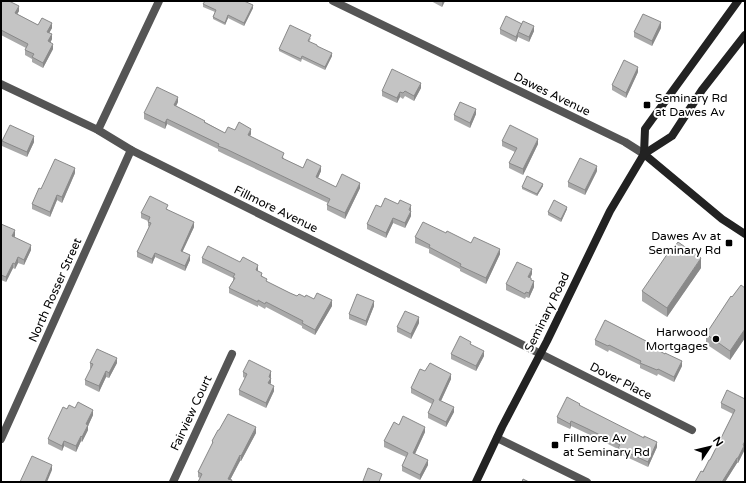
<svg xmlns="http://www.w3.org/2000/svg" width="746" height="483" font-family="'Varela Round',sans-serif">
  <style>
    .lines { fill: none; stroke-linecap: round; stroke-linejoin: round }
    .street { stroke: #555; stroke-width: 8 }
    .secondary { stroke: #222; stroke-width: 8 }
    .wall { fill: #a9a9a9 }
    .shaded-wall { fill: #898989 }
    .building { fill: #c4c4c4; stroke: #898989 }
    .poi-dot { fill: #000; stroke: #fff; stroke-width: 1.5 }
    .labels { text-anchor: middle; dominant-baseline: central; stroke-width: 4; stroke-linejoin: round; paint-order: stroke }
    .street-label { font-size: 12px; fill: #000; stroke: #fff }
    .poi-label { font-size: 12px; fill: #000; stroke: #fff; text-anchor: start }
  </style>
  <rect width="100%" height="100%" fill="#fff"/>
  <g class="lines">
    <!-- street -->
    <g class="street">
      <path d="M333,1L625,142L644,154"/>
      <path d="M1,84L98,130L131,150L493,330L692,430"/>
      <path d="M98,130L159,1"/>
      <path d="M497,438L587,482"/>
      <path d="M1,439L131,150"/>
      <path d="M173,482L232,354"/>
    </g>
    <!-- secondary -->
    <g class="secondary">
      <path d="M644,154L645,129L738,1"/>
      <path d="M644,154L722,219L745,234"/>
      <path d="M476,482L502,427L547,341L610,211L644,154L672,136L702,90L745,35"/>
    </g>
  </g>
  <!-- wall -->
  <g class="wall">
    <path d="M1,1L19,11L17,14L38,25L52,28L49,33L52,39L50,43L53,49L43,68L32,62V59L25,55V50L26,48L1,35Z"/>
    <path d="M431,1H445L442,7Z"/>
    <path d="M203,4L253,8L244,26L228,18L225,25L213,19V17L215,12L203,7Z"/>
    <path d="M661,28L652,46L634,37V32Z"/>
    <path d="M500,29L534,31L529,42L518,37L516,42L500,34Z"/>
    <path d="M311,38L309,42L332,56L325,70L302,59L301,62L279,51V49Z"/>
    <path d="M638,72L626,98L612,90V85Z"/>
    <path d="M421,88L414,101L405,96L403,99L400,97L397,103L382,96V91Z"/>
    <path d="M178,102L176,106L225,133L235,130L251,134L250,136L284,158V159L303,168L321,171L318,178L336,187L360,188L345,219L327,210V205L328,203L226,155L218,151V149L167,124L165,129L144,119V113Z"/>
    <path d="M476,114L470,128L454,120V115Z"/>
    <path d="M2,141L34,142L27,157L2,146Z"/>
    <path d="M502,141L538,144L523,175L509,168V163L515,152L502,146Z"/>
    <path d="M597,171L585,195L568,187V182Z"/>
    <path d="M75,173L62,203L57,200L50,217L32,209V204L41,189Z"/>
    <path d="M543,186L537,196L522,189V187Z"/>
    <path d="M381,207L411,211V216L405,228L393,223L386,238L367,229V224Z"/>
    <path d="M168,209V210L194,227L182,252L190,260L185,271L155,257L152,264L137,257V252L149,227L148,226V221L141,218V213Z"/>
    <path d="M567,209L561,222L548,215V212Z"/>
    <path d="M1,225L15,236L14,237L31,250L24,265L18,263L15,269L13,268L6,282L1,280Z"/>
    <path d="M446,233L500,254L486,284L460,271V269L429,253V249L415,243V237Z"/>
    <path d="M202,258L240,262L258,270V271L267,282L290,293L297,296L314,299L332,306L315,335L302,328V326L266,307L265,309L258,305V307L229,293V288L233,281V278L202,263Z"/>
    <path d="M701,268L667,317L642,301V291Z"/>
    <path d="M532,274L530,278L534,287L529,298L526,297L525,299L506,290V284Z"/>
    <path d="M745,288V338L730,360L706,344V334L732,297Z"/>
    <path d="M374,306L366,326L349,319V314Z"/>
    <path d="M419,323L411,339L397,332V327Z"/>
    <path d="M595,340L646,344L682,366L674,382L658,374L657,376L640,368V365L609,350L608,352L595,345Z"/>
    <path d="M471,345L484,356L476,371L451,359V354Z"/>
    <path d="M90,363H117L109,378L106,377L99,392L85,385V380L91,369L90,368Z"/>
    <path d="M425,371L451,379L441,401L454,412L446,427L428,418V413L432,404L411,393V388Z"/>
    <path d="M243,372L271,376V378L270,384L274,391L266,408L239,395V390L245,378L243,377Z"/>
    <path d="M745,399V446L744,451L738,463H737L725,482H695L710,460L733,414L721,408V403Z"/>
    <path d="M580,406L657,447L648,467L618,453V449L588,434L571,426L570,429L557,423V417Z"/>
    <path d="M75,408L93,415L88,426V430L82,442L81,441L76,452L64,446L62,451L48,444V439L67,409Z"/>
    <path d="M399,425L425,432L415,454L428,465L420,480L402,471V466L406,457L384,447V441Z"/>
    <path d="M219,430L256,433L241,461H240L230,480L232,482L200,478L198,477V472L212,445V441Z"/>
  </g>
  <!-- shaded-wall -->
  <g class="shaded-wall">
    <path d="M443,1H445L442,7V2Z"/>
    <path d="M253,5V8L244,26V23Z"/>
    <path d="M19,6V11L15,18V13Z"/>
    <path d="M228,15V18L225,25V23Z"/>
    <path d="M661,22V28L652,46V41Z"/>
    <path d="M52,23V28L47,37V32Z"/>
    <path d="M522,24L518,32V37L516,42V37Z"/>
    <path d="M534,26V31L529,42V37Z"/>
    <path d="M52,34V39L48,47V41Z"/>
    <path d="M53,44V49L43,68V63Z"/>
    <path d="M332,53V56L325,70V67Z"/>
    <path d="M638,67V72L626,98V93Z"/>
    <path d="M421,83V88L414,101V96Z"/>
    <path d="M400,92V97L397,103V98Z"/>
    <path d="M178,97V102L174,110V105Z"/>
    <path d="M476,109V114L470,128V123Z"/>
    <path d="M167,119V124L165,129V123Z"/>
    <path d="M251,129V134L248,141V135Z"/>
    <path d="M34,136V142L27,157V152Z"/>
    <path d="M538,139V144L523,175V169Z"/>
    <path d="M321,166V171L316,182V177Z"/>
    <path d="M597,166V171L585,195V190Z"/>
    <path d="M75,168V173L62,203V197Z"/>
    <path d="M360,183V188L345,219V213Z"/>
    <path d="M543,184V186L537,196V194Z"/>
    <path d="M57,195V200L50,217V212Z"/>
    <path d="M411,205V216L405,228V223Z"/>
    <path d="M567,207V209L561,222V219Z"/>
    <path d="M393,218V223L386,238V233Z"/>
    <path d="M194,222V227L181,255V251Z"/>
    <path d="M15,230V236L12,241V236Z"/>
    <path d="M31,245V250L24,265V260Z"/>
    <path d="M500,249V254L486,284V278Z"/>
    <path d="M155,253V257L152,264V259Z"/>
    <path d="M190,255V260L185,271V266Z"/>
    <path d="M18,257V263L15,269V264Z"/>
    <path d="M701,258V268L667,317V308Z"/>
    <path d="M13,263V268L6,282V277Z"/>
    <path d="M258,265V270L256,275V270Z"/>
    <path d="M532,269V274L528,282V277Z"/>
    <path d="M534,281V287L529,298V293Z"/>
    <path d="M332,300V306L315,335V330Z"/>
    <path d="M374,301V306L366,326V321Z"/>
    <path d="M419,317V323L411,339V334Z"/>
    <path d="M745,329V338L730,360V351Z"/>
    <path d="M484,351V356L476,371V366Z"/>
    <path d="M117,358V363L109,378V373Z"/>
    <path d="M682,361V366L674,382V377Z"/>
    <path d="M106,371V377L99,392V386Z"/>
    <path d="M271,371V376L269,382V377Z"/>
    <path d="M451,374V379L439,405V400Z"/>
    <path d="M271,378V383L268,388V383Z"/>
    <path d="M274,386V391L266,408V403Z"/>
    <path d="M454,407V412L446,427V422Z"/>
    <path d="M93,410V415L88,426V430L82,442V437L86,424Z"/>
    <path d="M571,421V426L570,429V424Z"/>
    <path d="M256,427V433L241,461V456Z"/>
    <path d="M425,427V432L413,458V453Z"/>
    <path d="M81,436V441L76,452V446Z"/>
    <path d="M64,441V446L62,451V446Z"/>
    <path d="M745,441L744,451L738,463V458Z"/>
    <path d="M657,442V447L648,467V462Z"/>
    <path d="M240,455V461L229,482L228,479Z"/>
    <path d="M737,458V463L725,482H722Z"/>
    <path d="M428,460V465L420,480V475Z"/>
    <path d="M52,465V470L47,482H45Z"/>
  </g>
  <!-- building -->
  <g class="building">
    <path d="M1,1H9L19,6L15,13L38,25L42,18L52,23L47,32L52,34L48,41L53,44L43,63L32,57L34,54L25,50L28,44L1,30Z"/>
    <path d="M205,1H244L253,5L244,23L228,15L225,23L213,17L216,10L203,4Z"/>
    <path d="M643,14L661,22L652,41L634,32Z"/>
    <path d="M506,16L522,24L516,37L500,29Z"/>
    <path d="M523,21L534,26L529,37L518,32Z"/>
    <path d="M290,25L311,35L308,41L317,45V46L332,53L325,67L302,56L301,59L279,49Z"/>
    <path d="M624,60L638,67L626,93L612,85Z"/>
    <path d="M392,69L421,83L414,96L405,91L403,93L400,92L397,98L382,91Z"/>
    <path d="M157,87L178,97L174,105L205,121L204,122L225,133L228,127L235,130L239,122L251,129L248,135L284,153L282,158L303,168L307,159L321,166L316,177L336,187L342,174L360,183L345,213L327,205L330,199L226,149L218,146L219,144L167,119L165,123L144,113Z"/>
    <path d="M460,102L476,109L470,123L454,115Z"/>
    <path d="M10,125L34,136L27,152L2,141Z"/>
    <path d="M510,125L538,139L523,169L509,163L517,148L502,141Z"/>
    <path d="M580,158L597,166L585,190L568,182Z"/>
    <path d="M55,159L75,168L62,197L57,195L50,212L32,204L39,188L41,189Z"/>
    <path d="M527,176L543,184L537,194L522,187Z"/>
    <path d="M150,196L168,205L166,209L194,222L181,251L190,255L185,266L155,253L152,259L137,252L151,223L148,222L150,217L141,213Z"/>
    <path d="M385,198L398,204L400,200L411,205L409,210L411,211L405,223L393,218L386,233L367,224L376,205L381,207Z"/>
    <path d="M554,200L567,207L561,219L548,212Z"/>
    <path d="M423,222L446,233L447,231L471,243L474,237L500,249L486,278L460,266L461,264L429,247L430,245L415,237Z"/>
    <path d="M1,224L15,230L12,236L31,245L24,260L18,257L15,264L13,263L6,277L1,275Z"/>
    <path d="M678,242L701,258L667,308L642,291L668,253L669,254Z"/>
    <path d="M208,246L240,262L243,257L258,265L256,270L262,273L261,276L267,279L266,281L290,293L297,296L299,294L305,297L306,295L314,299L317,293L332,300L315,330L302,323L303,321L266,302L265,304L258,300V302L229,288L235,278L233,277L235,274L202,258Z"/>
    <path d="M517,262L532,269L528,277L531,278V280L534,281L529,293L526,292L525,294L506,284Z"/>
    <path d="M741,285L745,288V329L730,351L706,334L731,296L732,297Z"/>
    <path d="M357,294L374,301L366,321L349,314Z"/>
    <path d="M405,311L419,317L411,334L397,327Z"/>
    <path d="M605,320L646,341L645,343L665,354V353L682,361L674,377L658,369L657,370L640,363L641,361L609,345L608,346L595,340Z"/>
    <path d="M460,336L471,342L470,344L484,351L476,366L451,354Z"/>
    <path d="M97,349L117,358L109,373L106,371L99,386L85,380L93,364L90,363Z"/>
    <path d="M249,360L271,371L269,377L271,378L268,383L274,386L266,403L239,390L247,374L243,372Z"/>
    <path d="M430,363L451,374L439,400L454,407L446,422L428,413L434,400L411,388L420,369L425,371Z"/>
    <path d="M727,390L745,399V441L743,445L744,446L738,458H737L722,482L720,481V482H695L701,471L703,472L709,460H710L735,410L721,403Z"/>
    <path d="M567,397L580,404L579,405L644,438V436L657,442L648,462L618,448L620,445L588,429L571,421L570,424L557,417Z"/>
    <path d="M78,402L93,410L86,424L88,425L82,437L81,436L76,446L64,441L62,446L48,439L63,407L67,409L69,405L75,408Z"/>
    <path d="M228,414L256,427L241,456L240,455L228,479L232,480L231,482H198L202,474L198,472L213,442L212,441L218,430H219Z"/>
    <path d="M403,416L425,427L413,453L428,460L420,475L402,466L408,453L384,441L394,422L399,425Z"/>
    <path d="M32,456L52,465L45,482H20Z"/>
    <path d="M368,468L382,474L379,482H364L363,481Z"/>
    <path d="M523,479L529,482H522Z"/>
  </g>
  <!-- markers -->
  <g class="poi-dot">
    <rect x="643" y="101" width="8" height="8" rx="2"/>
    <rect x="725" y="239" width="8" height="8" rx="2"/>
    <circle cx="716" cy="339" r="4"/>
    <rect x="551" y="441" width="8" height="8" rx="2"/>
  </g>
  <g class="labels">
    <!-- street labels -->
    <g class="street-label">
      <text transform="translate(552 94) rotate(26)">Dawes Avenue</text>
      <text transform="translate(276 209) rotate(26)">Fillmore Avenue</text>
      <text transform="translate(55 290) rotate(-66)">North Rosser Street</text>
      <text transform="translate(547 312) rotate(-64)">Seminary Road</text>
      <text transform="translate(621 381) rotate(27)">Dover Place</text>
      <text transform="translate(191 413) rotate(-65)">Fairview Court</text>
    </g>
    <!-- poi labels -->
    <g class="poi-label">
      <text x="655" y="98">Seminary Rd<tspan x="655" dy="14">at Dawes Av</tspan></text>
      <text x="721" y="236" text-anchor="end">Dawes Av at<tspan x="721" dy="14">Seminary Rd</tspan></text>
      <text x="708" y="332" text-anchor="end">Harwood<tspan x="708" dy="14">Mortgages</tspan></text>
      <text x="563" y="438">Fillmore Av<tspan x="563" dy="14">at Seminary Rd</tspan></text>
    </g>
  </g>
  <!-- border -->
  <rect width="746" height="483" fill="none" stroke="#000000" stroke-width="4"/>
  <!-- north arrow -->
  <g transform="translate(710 447) rotate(55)" stroke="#ffffff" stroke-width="3" paint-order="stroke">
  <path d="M0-3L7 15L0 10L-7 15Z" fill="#000000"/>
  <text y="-6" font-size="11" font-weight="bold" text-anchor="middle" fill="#000000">N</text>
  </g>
</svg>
